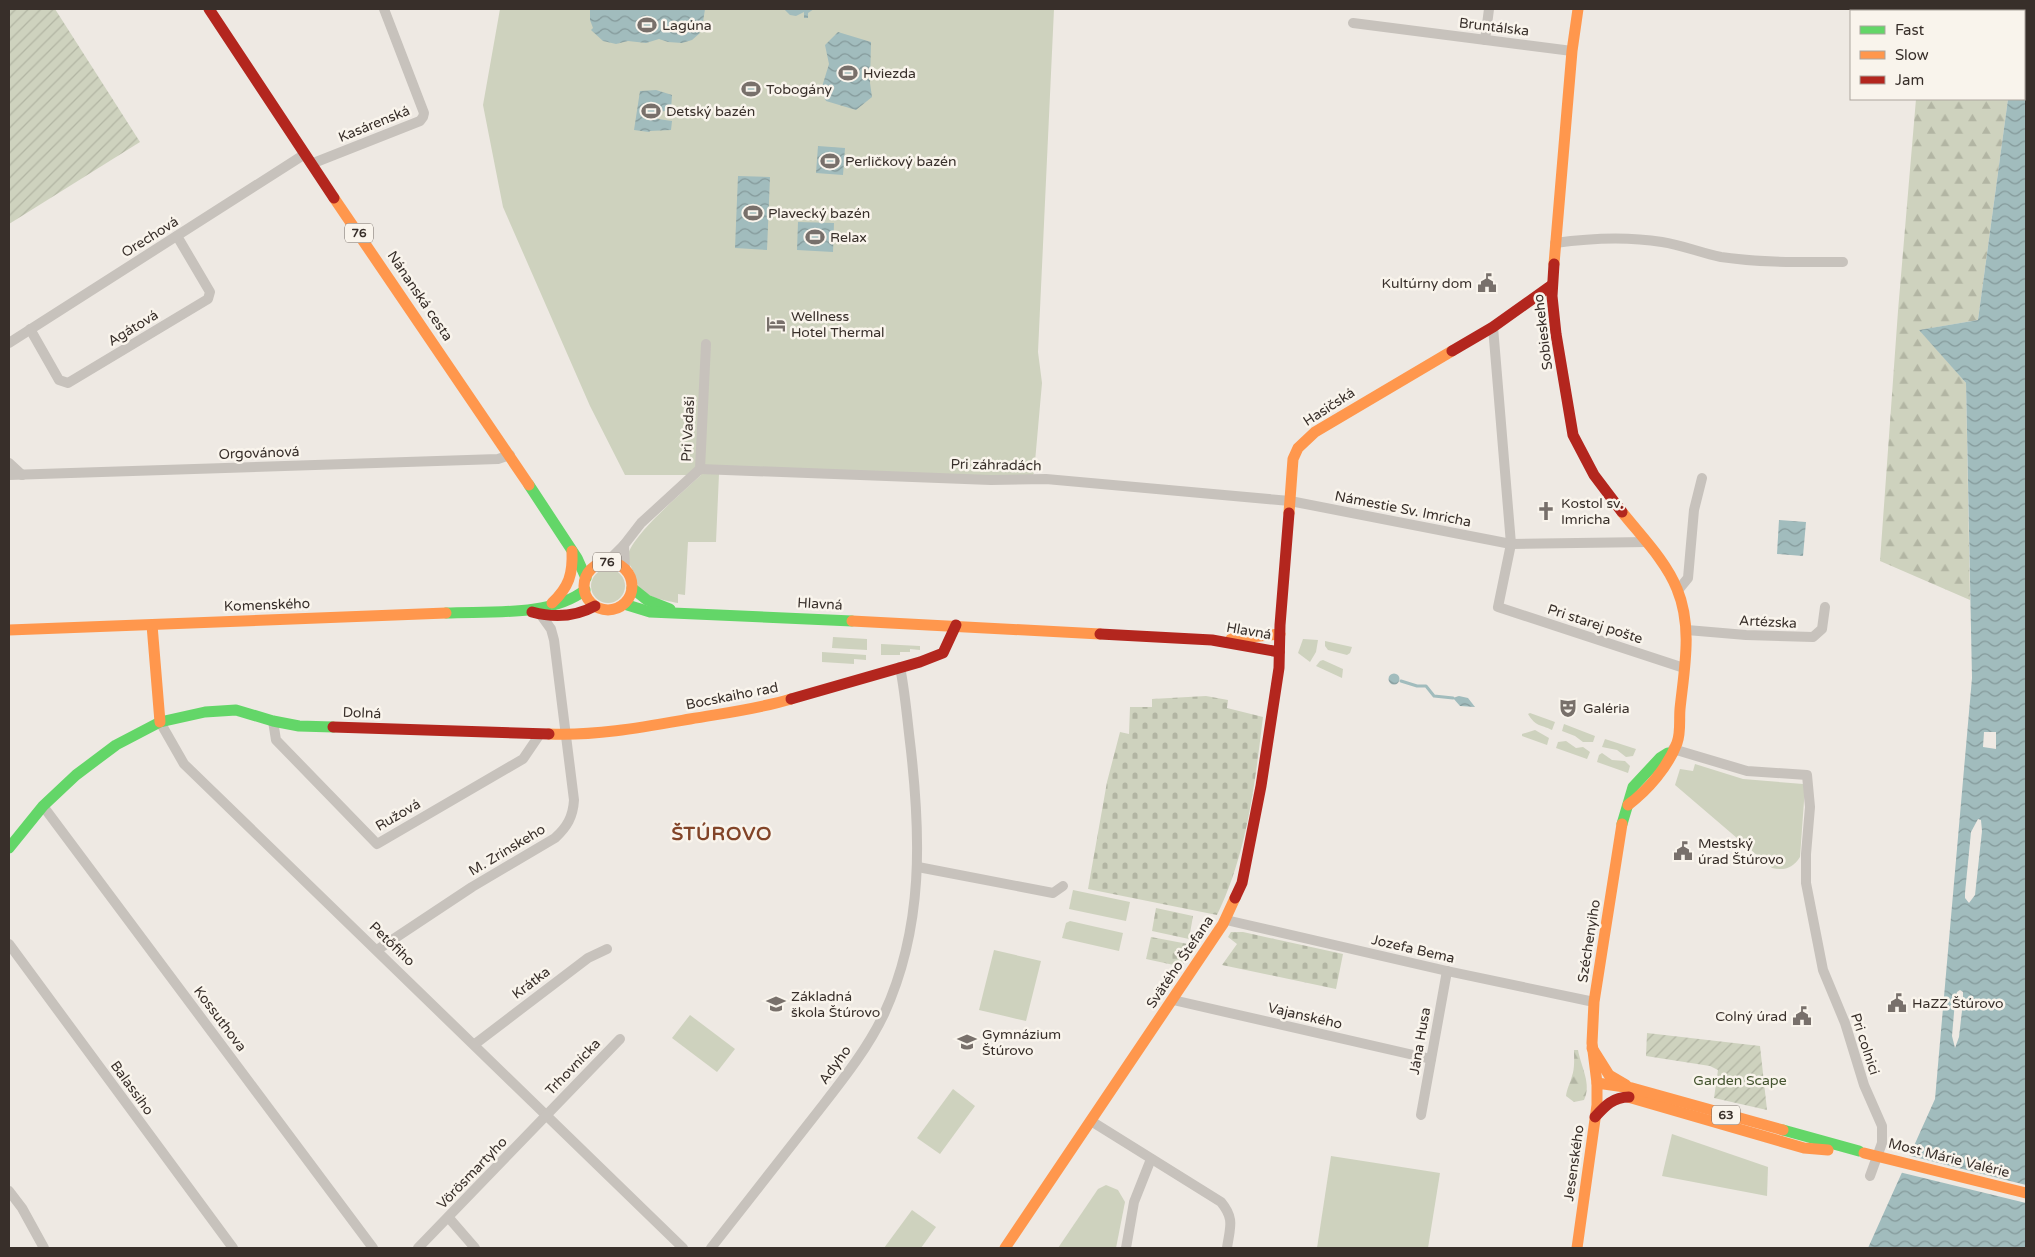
<svg xmlns="http://www.w3.org/2000/svg" width="2035" height="1257" font-family="'Varela Round',sans-serif">
  <style>
    .green { fill: #ced2be }
    .forest { fill: url(#forest-firs) }
    .cemetery { fill: url(#cemetery-stones) }
    .garden { fill: url(#garden-furrows) }
    .water { fill: url(#water-waves) }
    .pier { fill: #eee9e3 }
    .lines { fill: none; stroke-linecap: round; stroke-linejoin: round }
    .stream { stroke: #a1bcbd; stroke-width: 3 }
    .street { stroke: #c7c2bc; stroke-width: 10 }
    .fast { stroke: #63d668; stroke-width: 11 }
    .slow { stroke: #ff974d; stroke-width: 11 }
    .jam { stroke: #b3261e; stroke-width: 11 }
    .slow-bridge { stroke: #ff974d; stroke-width: 11 }
    .labels { text-anchor: middle; dominant-baseline: central; stroke-width: 5; stroke-linejoin: round; paint-order: stroke }
    .shield { fill: #f9f4ec; stroke: #726a64; stroke-width: 1 }
    .shield-label { font-size: 12px; font-weight: bold; fill: #382f2a }
    .poi-label { font-size: 14px; fill: #382f2a; stroke: #f9f4ec; text-anchor: start }
    .street-label { font-size: 14px; fill: #382f2a; stroke: #f9f4ec }
    .park-label { font-size: 14px; fill: #44542f; stroke: #f9f4ec }
    .district-label { font-size: 19px; font-weight: bold; letter-spacing: 1px; fill: #824428; stroke: #f9f4ec }
  </style>
  <defs>
    <pattern id="forest-firs" width="22" height="20" patternUnits="userSpaceOnUse" patternTransform="scale(1.25)"><rect width="22" height="20" fill="#ced2be"/><path d="M5 1l3.5 6h-7zM16 11l3.5 6h-7z" fill="#b2b5a3"/></pattern>
    <pattern id="cemetery-stones" width="16" height="16" patternUnits="userSpaceOnUse" patternTransform="scale(1.25)"><rect width="16" height="16" fill="#ced2be"/><path d="M2 7V4a2 2 0 0 1 4 0v3zM10 15v-3a2 2 0 0 1 4 0v3z" fill="#b2b5a3"/></pattern>
    <pattern id="garden-furrows" width="10" height="10" patternUnits="userSpaceOnUse" patternTransform="scale(1.25)"><rect width="10" height="10" fill="#ced2be"/><path d="M-1 1l2-2M0 10L10 0M9 11l2-2" fill="none" stroke="#b2b5a3"/></pattern>
    <pattern id="water-waves" width="16" height="10" patternUnits="userSpaceOnUse" patternTransform="scale(1.25)"><rect width="16" height="10" fill="#a1bcbd"/><path d="M0 5q4-4 8 0t8 0" fill="none" stroke="#84999a"/></pattern>
  </defs>
  <rect width="100%" height="100%" fill="#eee9e3"/>
  <!-- green -->
  <g class="green">
    <path d="M500,9H1054L1038,352L1042,383L1034,473L1027,484L719,474L716,542H688L685,595L678,594V603C662,600 642,597 635,580C632,573 636,579 634,573C632,567 626,562 628,555C633,534 684,491 701,475H625L590,406L503,207L483,105Z"/>
    <circle cx="608" cy="586" r="17"/>
    <path d="M833,637L867,639V650L832,648Z"/>
    <path d="M1303,639L1318,640L1316,652L1310,662L1298,653Z"/>
    <path d="M1325,641L1352,647L1350,653L1347,655L1328,650L1325,646Z"/>
    <path d="M881,644L920,646V650L910,649V652H900V655H881Z"/>
    <path d="M822,652L866,655V660L854,659V664L822,662Z"/>
    <path d="M1323,660L1343,669L1342,678L1316,666L1320,661Z"/>
    <path d="M1530,713L1555,722L1552,730C1540,724 1536,727 1528,714Z"/>
    <path d="M1564,724L1595,736L1593,742H1583L1575,736L1562,731Z"/>
    <path d="M1535,730L1549,738L1547,745L1522,736V734Z"/>
    <path d="M1605,739L1636,749L1633,756L1626,757L1617,750L1602,747Z"/>
    <path d="M1566,741L1576,748L1583,747L1590,752L1587,759L1556,748L1558,742Z"/>
    <path d="M1602,753L1612,760L1625,761L1630,766L1628,773L1597,762L1599,755Z"/>
    <path d="M1695,764L1743,779L1803,784L1805,787L1800,857C1793,868 1784,871 1772,868L1675,785L1680,769L1693,771Z"/>
    <path d="M1073,890L1130,902L1126,921L1069,909Z"/>
    <path d="M1070,921L1123,933L1119,951L1062,938L1066,923Z"/>
    <path d="M994,950L1041,961L1026,1021L979,1010Z"/>
    <path d="M690,1015L735,1049L717,1072L672,1038Z"/>
    <path d="M953,1089L975,1106L940,1154L917,1138Z"/>
    <path d="M1672,1134L1768,1167L1767,1196L1662,1176Z"/>
    <path d="M1331,1156L1440,1173L1428,1248H1317Z"/>
    <path d="M1106,1185L1118,1190L1125,1202L1116,1248H1058L1098,1189Z"/>
    <path d="M912,1210L936,1227L921,1248H884Z"/>
  </g>
  <!-- forest -->
  <g class="forest">
    <path d="M1924,9H2022L2021,11H1924Z"/>
    <path d="M1916,99H2008L1978,320L1920,330L1966,383L1970,600L1880,561L1898,311Z"/>
    <path d="M1574,1050H1578C1581,1067 1592,1084 1584,1100L1574,1102L1566,1096C1567,1088 1570,1084 1572,1076C1575,1068 1574,1058 1574,1050Z"/>
  </g>
  <!-- cemetery -->
  <g class="cemetery">
    <path d="M1206,696L1228,700L1227,708L1263,717C1255,783 1247,854 1217,915L1088,889L1107,782L1120,732L1129,734L1130,707H1152V699Z"/>
    <path d="M1156,908L1193,916L1189,939L1152,931Z"/>
    <path d="M1231,932H1243L1343,954L1336,989L1222,965L1237,944L1228,937Z"/>
    <path d="M1151,937L1188,944L1183,967L1146,959Z"/>
  </g>
  <!-- garden -->
  <g class="garden">
    <path d="M9,9H55L140,142L9,224Z"/>
    <path d="M1647,1033L1760,1046L1767,1110L1714,1098L1718,1070L1710,1066L1646,1056Z"/>
  </g>
  <!-- water -->
  <g class="water">
    <path d="M590,9H705L703,22L698,31L700,33L692,40L682,43L668,42L659,39L646,43L628,41L616,44L603,41L591,30L593,28L590,20Z"/>
    <path d="M784,9H814L808,13V18H804V12L796,16L790,15Z"/>
    <path d="M2022,9H2026V1248H1868L1935,1099L1972,678L1966,383L1919,330L1978,320L2008,99H2024V11H2021Z"/>
    <path d="M838,32L871,42L870,83L872,97L856,110L826,101L821,90L829,64L825,45Z"/>
    <path d="M746,83L759,88L756,96L743,91Z"/>
    <path d="M656,90L672,95L671,110L659,112L658,119L672,121L671,130L650,131L649,132L634,130L640,91Z"/>
    <path d="M818,146L845,148L843,175L816,173Z"/>
    <path d="M738,176L770,177L767,250L735,248Z"/>
    <path d="M798,222L834,223L833,252L797,250Z"/>
    <path d="M1779,520L1806,522L1803,556L1777,554Z"/>
    <circle cx="1394" cy="679" r="5.5"/>
    <path d="M1459,696L1468,698L1475,707L1460,706L1453,698Z"/>
  </g>
  <!-- pier -->
  <g class="pier">
    <path d="M1984,732H1996V749L1983,747Z"/>
    <path d="M1978,819L1981,820L1982,831L1975,895L1969,903L1965,898V893L1971,832Z"/>
    <path d="M1960,990L1963,992V1002L1959,1037L1955,1048L1952,1036L1955,1001L1957,992Z"/>
    <path d="M1907,1155L2026,1185V1203L1899,1172Z"/>
  </g>
  <g class="lines">
    <!-- stream -->
    <path class="stream" d="M1401,681L1417,686H1426L1434,696L1453,698"/>
    <!-- street -->
    <g class="street">
      <path d="M1353,23L1572,51"/>
      <path d="M1485,40L1489,9"/>
      <path d="M311,164L420,121L423,117L424,113L384,9"/>
      <path d="M1555,243C1590,238 1626,236 1662,242C1682,245 1701,253 1721,257C1762,263 1802,262 1843,262"/>
      <path d="M1493,327L1511,544L1498,607L1684,668"/>
      <path d="M30,329L59,380L68,383L208,299L210,292L177,236"/>
      <path d="M9,343L305,154"/>
      <path d="M9,463L22,475"/>
      <path d="M700,469L991,480L1046,479L1290,501L1511,544L1647,542"/>
      <path d="M9,475L498,459L510,455"/>
      <path d="M624,545L625,569"/>
      <path d="M607,562L624,545L641,523L700,469L706,344"/>
      <path d="M1679,589L1688,578L1694,510L1702,478"/>
      <path d="M1687,630L1746,635L1813,637L1822,629L1825,607"/>
      <path d="M273,721L276,740L377,844L523,759L540,734"/>
      <path d="M160,722L184,764L683,1248"/>
      <path d="M1673,749L1747,771L1807,775L1810,807L1806,854V883L1823,970L1845,1023L1864,1085L1882,1126V1143L1870,1176"/>
      <path d="M43,806L373,1248"/>
      <path d="M918,867L1053,893L1063,886"/>
      <path d="M1226,920L1447,971L1594,1002"/>
      <path d="M9,944L233,1248"/>
      <path d="M377,950L472,887L555,838C567,827 573,817 574,800L554,640L551,629L541,615"/>
      <path d="M1173,1000L1431,1059"/>
      <path d="M475,1044L588,958L607,949"/>
      <path d="M1421,1115L1447,971"/>
      <path d="M1091,1121L1221,1202C1235,1219 1230,1227 1227,1248"/>
      <path d="M9,1191L22,1208L44,1248"/>
      <path d="M449,1218L475,1248"/>
      <path d="M418,1248L620,1039"/>
      <path d="M711,1248C746,1204 781,1159 816,1114C840,1083 867,1050 884,1014C924,927 921,835 910,742C907,717 905,692 900,667"/>
      <path d="M1126,1248L1134,1202L1151,1159"/>
    </g>
    <!-- fast -->
    <g class="fast">
      <path d="M529,485L577,558L586,578"/>
      <path d="M632,588L647,600L670,609"/>
      <path d="M624,604L650,612L852,621"/>
      <path d="M446,613C488,611 551,617 585,590"/>
      <path d="M1622,824L1633,787L1660,758L1668,753"/>
      <path d="M9,848L43,806L76,775L116,745L160,722L205,712L236,710L273,721L299,726L333,727"/>
      <path d="M1783,1130L1859,1151"/>
    </g>
    <!-- slow -->
    <g class="slow">
      <path d="M334,198L529,485"/>
      <path d="M1554,264L1572,51L1578,9"/>
      <path d="M1622,512C1641,536 1666,561 1677,589C1693,627 1684,670 1680,709C1679,721 1681,732 1677,743C1668,767 1648,790 1628,805"/>
      <path d="M1289,513L1293,459L1298,448L1315,432L1452,351"/>
      <circle cx="608" cy="586" r="24"/>
      <path d="M552,603C569,587 573,574 572,551"/>
      <path d="M852,621L1100,634"/>
      <path d="M152,625L160,722"/>
      <path d="M9,630L446,613"/>
      <path d="M1231,639L1280,634"/>
      <path d="M549,734C596,736 644,727 690,719C724,713 758,709 791,699"/>
      <path d="M1592,1048L1609,1075L1626,1085"/>
      <path d="M1597,1083L1592,1043L1594,1002L1622,824"/>
      <path d="M1628,1097L1804,1148L1828,1150"/>
      <path d="M1005,1248L1223,924L1235,898"/>
      <path d="M1577,1248L1597,1105V1083L1632,1088L1783,1130"/>
    </g>
    <!-- jam -->
    <g class="jam">
      <path d="M209,9L334,198"/>
      <path d="M1554,264L1552,296L1556,334L1573,435L1594,475L1622,512"/>
      <path d="M1452,351L1493,327L1552,285"/>
      <path d="M532,612C554,618 575,617 595,606"/>
      <path d="M1100,634L1212,640L1279,652"/>
      <path d="M791,699L920,662L943,653L956,625"/>
      <path d="M333,727L549,734"/>
      <path d="M1235,898L1242,883L1261,786L1279,668L1280,625L1289,513"/>
      <path d="M1595,1117C1605,1106 1613,1097 1629,1097"/>
    </g>
    <!-- slow-bridge -->
    <path class="slow-bridge" d="M1864,1153L2026,1193"/>
  </g>
  <!-- icons -->
  <defs>
    <g id="stadium-bare" transform="scale(1.5)"><path d="M0-5a6.5 5 0 1 0 0 10a6.5 5 0 1 0 0-10ZM-3.5-1.8h7v3.6h-7Z" fill="#78706b" stroke="#f9f4ec" stroke-width="2.5" paint-order="stroke"/></g>
    <g id="civic-bare" transform="scale(1.5)"><path d="M-.6-6.5H3V-4.5H.6V-3L4-1V1h2V6H-6V1h2V-1L-.6-3ZM-1.2 2.5V6h2.4V2.5Z" fill="#78706b" stroke="#f9f4ec" stroke-width="2.5" paint-order="stroke"/></g>
    <g id="hotel-bare" transform="scale(1.5)"><path d="M-6-4.5h1.5V1H6V5H4.5V3h-9V5H-6ZM-4 0a1.8 1.8 0 1 1 3.6 0ZM.5 0V-2.5h3Q6-2.5 6 0Z" fill="#78706b" stroke="#f9f4ec" stroke-width="2.5" paint-order="stroke"/></g>
    <g id="church-bare" transform="scale(1.5)"><path d="M-1.2-6h2.4v3.5h3.3v2.4h-3.3V6h-2.4V-.1h-3.3v-2.4h3.3Z" fill="#78706b" stroke="#f9f4ec" stroke-width="2.5" paint-order="stroke"/></g>
    <g id="theatre-bare" transform="scale(1.5)"><path d="M-5-5.5Q0-4 5-5.5V0Q5 5 0 6Q-5 5-5 0ZM-3.3-2.5H-1v1.5H-3.3ZM1-2.5H3.3v1.5H1ZM-2.8 1Q0 5.5 2.8 1Z" fill="#78706b" stroke="#f9f4ec" stroke-width="2.5" paint-order="stroke"/></g>
    <g id="school-bare" transform="scale(1.5)"><path d="M0-5L7-2L0 1L-7-2ZM-4 1L0 2.5L4 1V4Q0 6-4 4Z" fill="#78706b" stroke="#f9f4ec" stroke-width="2.5" paint-order="stroke"/></g>
  </defs>
  <g fill-rule="evenodd">
    <use href="#stadium-bare" x="647" y="25"/>
    <use href="#stadium-bare" x="848" y="73"/>
    <use href="#stadium-bare" x="751" y="89"/>
    <use href="#stadium-bare" x="651" y="111"/>
    <use href="#stadium-bare" x="830" y="161"/>
    <use href="#stadium-bare" x="753" y="213"/>
    <use href="#stadium-bare" x="815" y="237"/>
    <use href="#civic-bare" x="1487" y="283"/>
    <use href="#hotel-bare" x="776" y="324"/>
    <use href="#church-bare" x="1546" y="511"/>
    <use href="#theatre-bare" x="1568" y="708"/>
    <use href="#civic-bare" x="1683" y="851"/>
    <use href="#civic-bare" x="1897" y="1003"/>
    <use href="#school-bare" x="776" y="1004"/>
    <use href="#civic-bare" x="1802" y="1016"/>
    <use href="#school-bare" x="967" y="1042"/>
  </g>
  <g class="labels">
    <!-- shield labels -->
    <g class="shield">
      <rect x="345" y="223.5" width="28" height="19" rx="4"/>
      <rect x="593" y="552.5" width="28" height="19" rx="4"/>
      <rect x="1712" y="1105.5" width="28" height="19" rx="4"/>
    </g>
    <g class="shield-label">
      <text x="359" y="233">76</text>
      <text x="607" y="562">76</text>
      <text x="1726" y="1115">63</text>
    </g>
    <!-- poi labels -->
    <g class="poi-label">
      <text x="662" y="25">Lagúna</text>
      <text x="863" y="73">Hviezda</text>
      <text x="766" y="89">Tobogány</text>
      <text x="666" y="111">Detský bazén</text>
      <text x="845" y="161">Perličkový bazén</text>
      <text x="768" y="213">Plavecký bazén</text>
      <text x="830" y="237">Relax</text>
      <text x="1472" y="283" text-anchor="end">Kultúrny dom</text>
      <text x="791" y="316">Wellness<tspan x="791" dy="16">Hotel Thermal</tspan></text>
      <text x="1561" y="503">Kostol sv.<tspan x="1561" dy="16">Imricha</tspan></text>
      <text x="1583" y="708">Galéria</text>
      <text x="1698" y="843">Mestský<tspan x="1698" dy="16">úrad Štúrovo</tspan></text>
      <text x="791" y="996">Základná<tspan x="791" dy="16">škola Štúrovo</tspan></text>
      <text x="1912" y="1003">HaZZ Štúrovo</text>
      <text x="1787" y="1016" text-anchor="end">Colný úrad</text>
      <text x="982" y="1034">Gymnázium<tspan x="982" dy="16">Štúrovo</tspan></text>
    </g>
    <!-- street labels -->
    <g class="street-label">
      <text transform="translate(1494 27) rotate(7)">Bruntálska</text>
      <text transform="translate(374 124) rotate(-22)">Kasárenská</text>
      <text transform="translate(150 237) rotate(-32)">Orechová</text>
      <text transform="translate(420 296) rotate(56)">Nánanská cesta</text>
      <text transform="translate(133 328) rotate(-31)">Agátová</text>
      <text transform="translate(1543 332) rotate(-97)">Sobieskeho</text>
      <text transform="translate(1329 407) rotate(-33)">Hasičská</text>
      <text transform="translate(688 429) rotate(-87)">Pri Vadaši</text>
      <text transform="translate(259 453) rotate(-2)">Orgovánová</text>
      <text transform="translate(996 465) rotate(1)">Pri záhradách</text>
      <text transform="translate(1403 509) rotate(11)">Námestie Sv. Imricha</text>
      <text transform="translate(820 604) rotate(3)">Hlavná</text>
      <text transform="translate(267 605) rotate(-2)">Komenského</text>
      <text transform="translate(1768 622) rotate(3)">Artézska</text>
      <text transform="translate(1595 624) rotate(18)">Pri starej pošte</text>
      <text transform="translate(1249 631) rotate(10)">Hlavná</text>
      <text transform="translate(732 696) rotate(-11)">Bocskaiho rad</text>
      <text transform="translate(362 713) rotate(2)">Dolná</text>
      <text transform="translate(398 815) rotate(-30)">Ružová</text>
      <text transform="translate(507 850) rotate(-31)">M. Zrínskeho</text>
      <text transform="translate(1589 941) rotate(-81)">Széchenyiho</text>
      <text transform="translate(392 944) rotate(44)">Petőfiho</text>
      <text transform="translate(1413 949) rotate(13)">Jozefa Bema</text>
      <text transform="translate(1180 962) rotate(-56)">Svätého Štefana</text>
      <text transform="translate(531 983) rotate(-37)">Krátka</text>
      <text transform="translate(1305 1016) rotate(13)">Vajanského</text>
      <text transform="translate(220 1019) rotate(53)">Kossuthova</text>
      <text transform="translate(1420 1041) rotate(-80)">Jána Husa</text>
      <text transform="translate(1865 1044) rotate(72)">Pri colnici</text>
      <text transform="translate(835 1065) rotate(-54)">Adyho</text>
      <text transform="translate(573 1067) rotate(-46)">Trhovnícka</text>
      <text transform="translate(132 1088) rotate(54)">Balassiho</text>
      <text transform="translate(1949 1158) rotate(14)">Most Márie Valérie</text>
      <text transform="translate(1574 1163) rotate(-82)">Jesenského</text>
      <text transform="translate(472 1173) rotate(-46)">Vörösmartyho</text>
    </g>
    <!-- park labels -->
    <g class="park-label">
      <text x="1740" y="1080">Garden Scape</text>
    </g>
    <!-- district labels -->
    <g class="district-label">
      <text x="722" y="834">ŠTÚROVO</text>
    </g>
  </g>
  <!-- border -->
  <rect width="2035" height="1257" fill="none" stroke="#382f2a" stroke-width="20"/>
  <!-- legend -->
  <rect x="1850" y="10" width="175" height="90" fill="#f9f4ec" stroke="#aca59e"/>
  <rect x="1860" y="26" width="25" height="8" fill="#63d668" stroke="#aca59e"/>
  <text x="1895" y="35" font-size="15" fill="#382f2a">Fast</text>
  <rect x="1860" y="51" width="25" height="8" fill="#ff974d" stroke="#aca59e"/>
  <text x="1895" y="60" font-size="15" fill="#382f2a">Slow</text>
  <rect x="1860" y="76" width="25" height="8" fill="#b3261e" stroke="#aca59e"/>
  <text x="1895" y="85" font-size="15" fill="#382f2a">Jam</text>
</svg>
